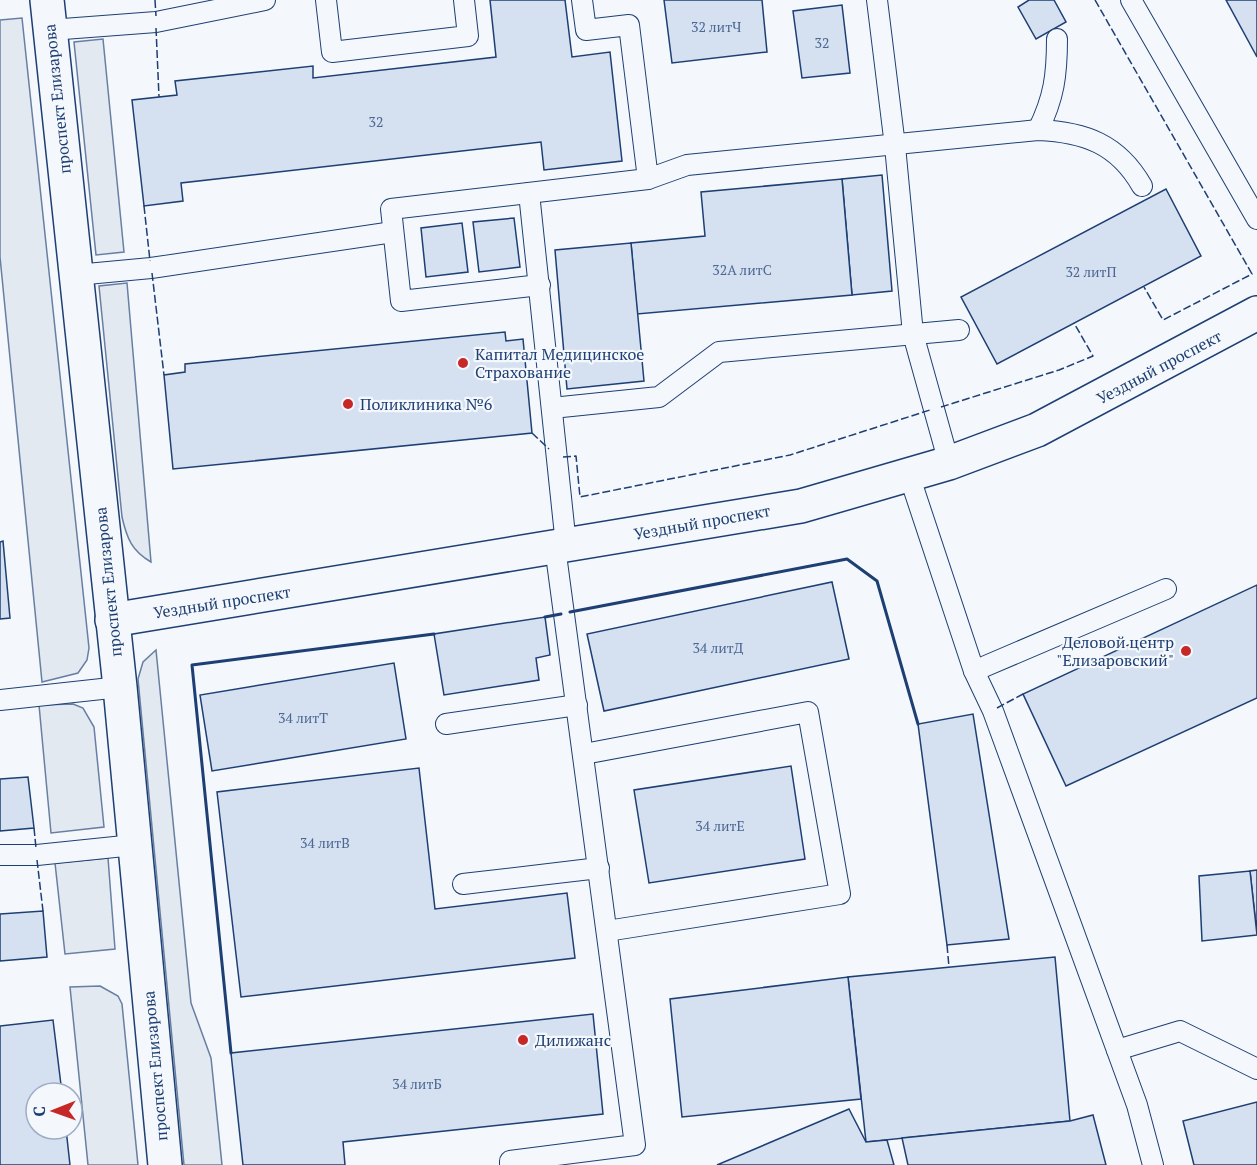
<svg xmlns="http://www.w3.org/2000/svg" width="1257" height="1165" font-family="'PT Serif',serif">
  <style>
    .green { fill: #e3e9f0; stroke: #687fa3; stroke-width: 1.5 }
    .building { fill: #d5e0f0; stroke: #1d3f73; stroke-width: 1.5 }
    .lines { fill: none; stroke-linecap: round; stroke-linejoin: round }
    .service-casing { stroke: #1d3f73; stroke-width: 22 }
    .minor-casing { stroke: #1d3f73; stroke-width: 36 }
    .service { stroke: #f4f7fb; stroke-width: 20 }
    .minor { stroke: #f4f7fb; stroke-width: 33 }
    .fence { stroke: #1d3f73; stroke-width: 1.5; stroke-dasharray: 8 3; stroke-linecap: butt }
    .wall { stroke: #1d3f73; stroke-width: 3 }
    .poi-dot { fill: #c62828; stroke: #f4f7fb; stroke-width: 2 }
    .labels { text-anchor: middle; dominant-baseline: central; stroke-width: 4.5; stroke-linejoin: round; paint-order: stroke }
    .number-label { font-size: 14px; fill: #4b6792 }
    .street-label { font-size: 16px; fill: #1d3f73; stroke: #f4f7fb }
    .poi-label { font-size: 16px; fill: #1d3f73; stroke: #f4f7fb; text-anchor: start }
  </style>
  <rect width="100%" height="100%" fill="#f4f7fb"/>
  <!-- green -->
  <g class="green">
    <path d="M22,18L89,648L87,660L78,673L42,682L0,257V20Z"/>
    <path d="M103,39L124,252L96,255L74,42Z"/>
    <path d="M127,283L151,562C132,551 127,539 122,517L99,286Z"/>
    <path d="M156,650L191,1003L211,1058L222,1165H184L138,679L143,662Z"/>
    <path d="M73,704L83,708L94,727L104,827L51,833L39,705Z"/>
    <path d="M108,858L115,949L65,954L55,863Z"/>
    <path d="M100,986L118,996L122,1004L138,1165H88L70,987Z"/>
  </g>
  <!-- building -->
  <g class="building">
    <path d="M490,0H565L572,57L610,52L622,161L544,170L541,142L181,183L183,201L144,206L132,100L177,95L175,81L313,66V78L496,57Z"/>
    <path d="M664,0H762L767,52L672,63Z"/>
    <path d="M1029,0H1054L1066,22L1036,39L1018,7Z"/>
    <path d="M1226,0H1257V57Z"/>
    <path d="M842,5L850,73L802,78L793,11Z"/>
    <path d="M882,175L892,291L852,295L842,179Z"/>
    <path d="M842,179L852,295L637,314L631,243L705,236L701,192Z"/>
    <path d="M1166,189L1201,256L997,364L961,297Z"/>
    <path d="M514,218L520,267L479,272L473,222Z"/>
    <path d="M462,223L468,272L426,277L421,228Z"/>
    <path d="M631,243L644,381L567,389L555,250Z"/>
    <path d="M505,332L506,341L523,339L532,433L173,469L164,375L185,372V364Z"/>
    <path d="M3,541L10,618L0,619V542Z"/>
    <path d="M832,582L849,659L604,711L587,634Z"/>
    <path d="M1257,585V698L1066,786L1023,694Z"/>
    <path d="M545,617L550,655L536,658L539,680L444,695L434,634Z"/>
    <path d="M394,663L406,739L212,771L200,695Z"/>
    <path d="M973,714L1009,939L947,945L918,724Z"/>
    <path d="M791,766L805,859L649,883L634,790Z"/>
    <path d="M419,768L435,909L567,893L575,958L241,997L217,792Z"/>
    <path d="M28,777L34,828L0,831V779Z"/>
    <path d="M1257,870V935L1250,871Z"/>
    <path d="M1250,871L1257,935L1202,941L1199,876Z"/>
    <path d="M43,911L47,957L0,961V914Z"/>
    <path d="M1055,957L1070,1121L866,1142L848,977Z"/>
    <path d="M848,977L861,1099L682,1117L670,999Z"/>
    <path d="M593,1014L603,1114L343,1142L345,1165H243L231,1053Z"/>
    <path d="M53,1020L62,1093H36V1129H66L70,1165H0V1026Z"/>
    <path d="M1257,1102V1165H1194L1183,1121Z"/>
    <path d="M849,1109L866,1142L887,1140L894,1165H717Z"/>
    <path d="M1093,1115L1106,1165H908L902,1138L1070,1121Z"/>
  </g>
  <g class="lines">
    <!-- service casing -->
    <g class="service-casing">
      <g id="service">
        <path d="M326,0L332,52L468,36L464,0"/>
        <path d="M582,0L586,30L629,25L648,179L687,165L1038,130C1085,132 1118,144 1142,186"/>
        <path d="M877,0L895,146L913,334L949,463"/>
        <path d="M1131,0L1257,219"/>
        <path d="M50,30L156,22L265,0"/>
        <path d="M1038,130C1054,98 1057,75 1057,39"/>
        <path d="M529,193L566,545"/>
        <path d="M76,275L151,268L393,232"/>
        <path d="M540,285L401,301L391,209L648,179"/>
        <path d="M552,408L659,397L719,352L959,330"/>
        <path d="M909,475L974,671L993,711L1137,1105L1153,1165"/>
        <path d="M974,671L1166,589"/>
        <path d="M0,700L120,687"/>
        <path d="M446,724L577,705"/>
        <path d="M584,754L808,712L840,894L607,931"/>
        <path d="M0,855H37L134,845"/>
        <path d="M463,884L599,868"/>
        <path d="M1117,1050L1180,1031L1257,1069"/>
        <path d="M510,1165V1161L635,1145L555,547"/>
      </g>
    </g>
    <!-- minor casing -->
    <g class="minor-casing">
      <g id="minor">
        <path d="M47,0L120,687L165,1165"/>
        <path d="M112,620L801,506L949,463L1037,430L1257,313"/>
      </g>
    </g>
    <!-- service -->
    <use href="#service" class="service"/>
    <!-- minor -->
    <use href="#minor" class="minor"/>
    <!-- fence -->
    <g class="fence">
      <path d="M155,0L156,16"/>
      <path d="M1095,0L1252,274L1163,320L1144,287"/>
      <path d="M156,28L159,97"/>
      <path d="M144,206L150,261"/>
      <path d="M152,273L164,375"/>
      <path d="M941,407L1059,370L1093,356L1074,323"/>
      <path d="M532,433L549,449"/>
      <path d="M563,457L576,456L580,497L790,455L930,410"/>
      <path d="M997,708L1023,694"/>
      <path d="M34,828L36,848"/>
      <path d="M37,860L43,911"/>
      <path d="M947,945L949,967"/>
    </g>
    <!-- wall -->
    <g class="wall">
      <path d="M570,612L847,559L877,581L918,724"/>
      <path d="M545,617L561,614"/>
      <path d="M231,1053L192,665L434,634"/>
    </g>
  </g>
  <!-- markers -->
  <g class="poi-dot">
    <circle cx="463" cy="363" r="6"/>
    <circle cx="348" cy="404" r="6"/>
    <circle cx="1186" cy="651" r="6"/>
    <circle cx="523" cy="1040" r="6"/>
  </g>
  <g class="labels">
    <!-- number labels -->
    <g class="number-label">
      <text x="716" y="26">32 литЧ</text>
      <text x="822" y="42">32</text>
      <text x="376" y="121">32</text>
      <text x="742" y="269">32А литС</text>
      <text x="1091" y="271">32 литП</text>
      <text x="718" y="647">34 литД</text>
      <text x="303" y="717">34 литТ</text>
      <text x="720" y="825">34 литЕ</text>
      <text x="325" y="842">34 литВ</text>
      <text x="417" y="1083">34 литБ</text>
    </g>
    <!-- street labels -->
    <g class="street-label">
      <text transform="translate(57 99) rotate(-96)">проспект Елизарова</text>
      <text transform="translate(1159 367) rotate(-28)">Уездный проспект</text>
      <text transform="translate(702 522) rotate(-10)">Уездный проспект</text>
      <text transform="translate(108 582) rotate(-96)">проспект Елизарова</text>
      <text transform="translate(222 602) rotate(-9)">Уездный проспект</text>
      <text transform="translate(155 1066) rotate(-95)">проспект Елизарова</text>
    </g>
    <!-- poi labels -->
    <g class="poi-label">
      <text x="475" y="354">Капитал Медицинское<tspan x="475" dy="18">Страхование</tspan></text>
      <text x="360" y="404">Поликлиника №6</text>
      <text x="1174" y="642" text-anchor="end">Деловой центр<tspan x="1174" dy="18">"Елизаровский"</tspan></text>
      <text x="535" y="1040">Дилижанс</text>
    </g>
  </g>
  <!-- north arrow -->
  <g transform="translate(54 1111) rotate(269)"><circle r="28" fill="#f4f7fb" stroke="#9eadc5" stroke-width="1.5"/>
  <path d="M0-4.5L10 22L0 15L-10 22Z" fill="#c62828"/>
  <text y="-9" font-size="16" font-weight="bold" text-anchor="middle" fill="#1d3f73">С</text>
  </g>
</svg>
